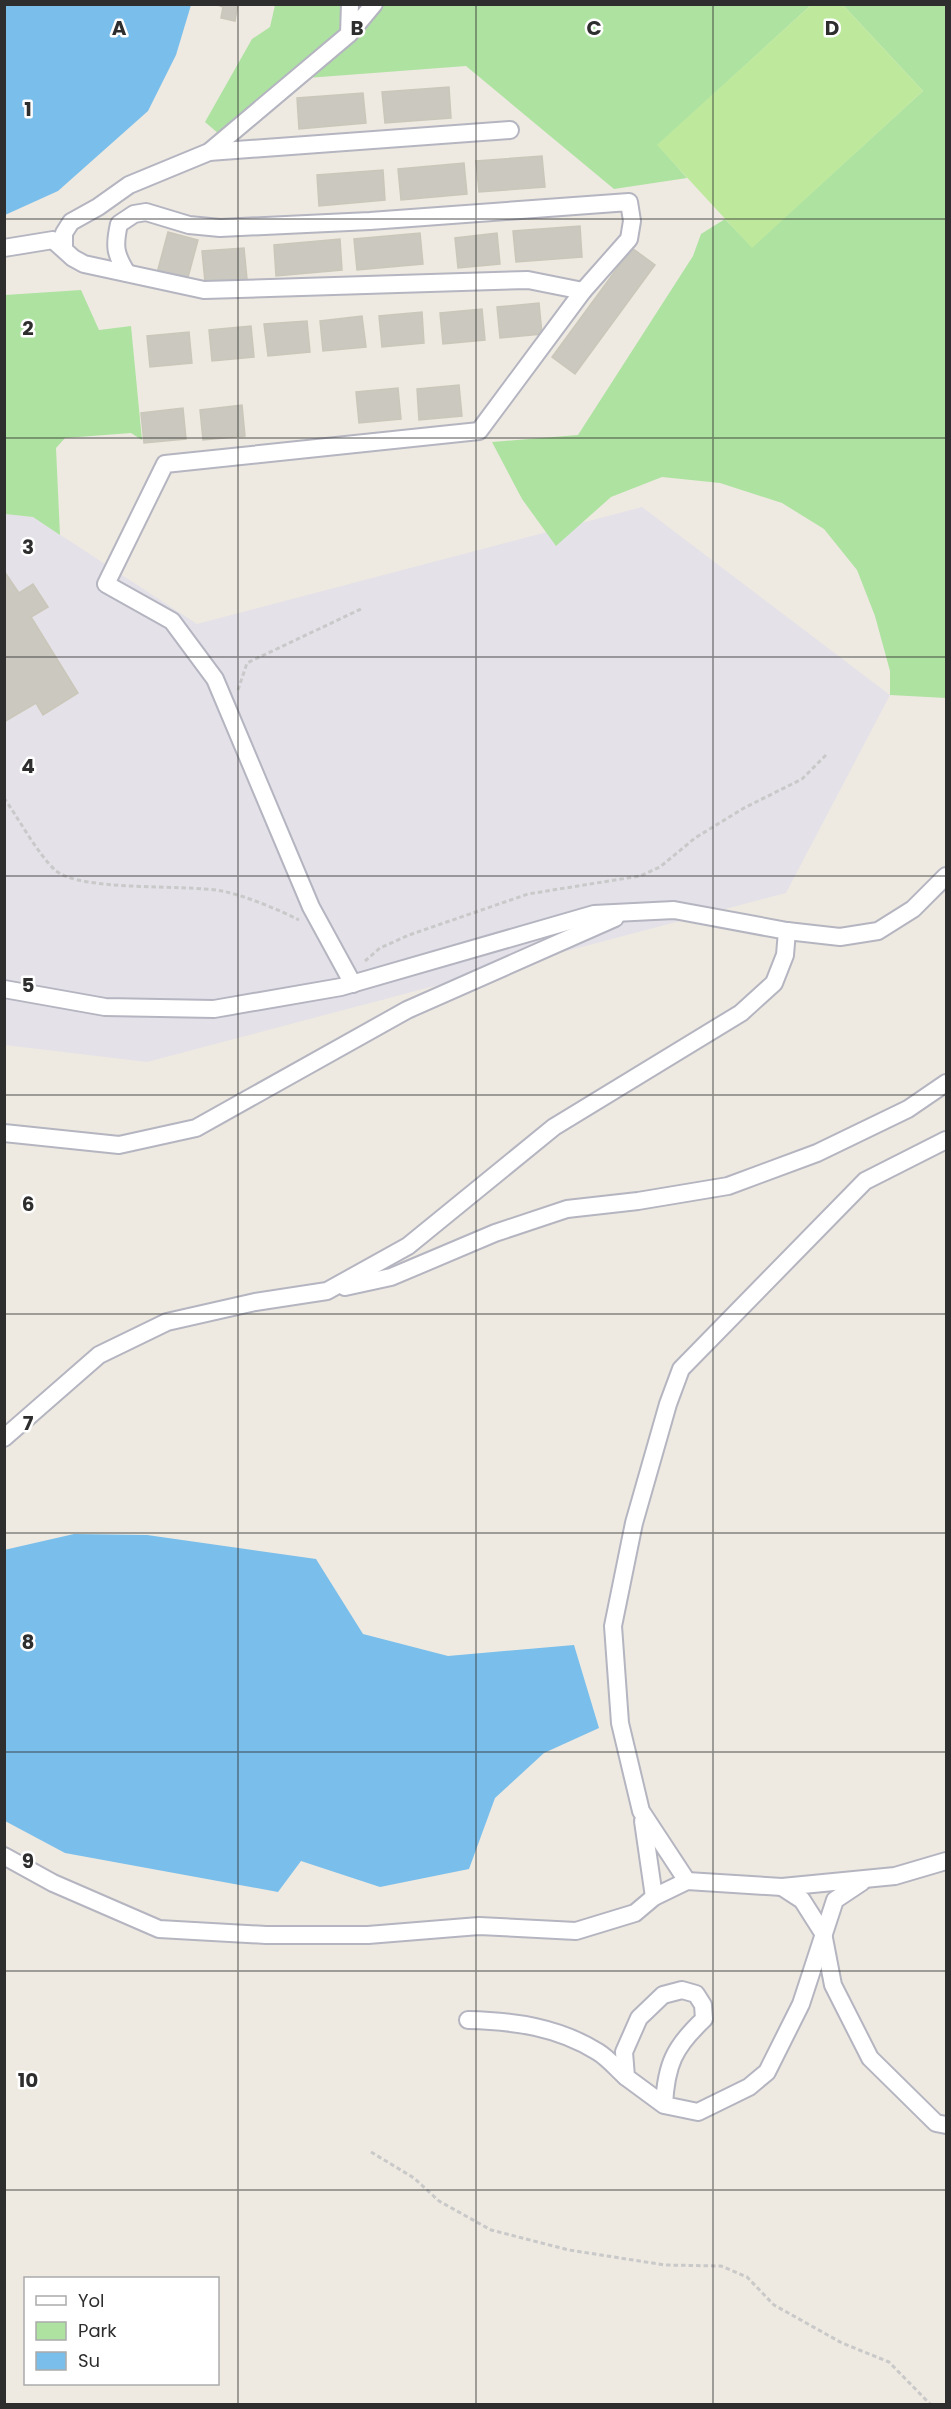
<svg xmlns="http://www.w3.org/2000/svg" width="951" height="2409" font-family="Poppins,sans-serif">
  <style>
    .industrial { fill: #e4e1e8 }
    .green { fill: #aee2a1 }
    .pitch { fill: #bee99d }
    .water { fill: #7abeeb }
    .building { fill: #cac8bf; stroke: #cac7ba; stroke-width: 1.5 }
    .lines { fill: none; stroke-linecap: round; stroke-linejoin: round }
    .minor-casing { stroke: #b4b5c0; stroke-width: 20 }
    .path { stroke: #c9c9c9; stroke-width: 3; stroke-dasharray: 4.5 3; stroke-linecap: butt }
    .minor { stroke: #fff; stroke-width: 16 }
    .grid { fill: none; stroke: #2e2e2e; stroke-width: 1.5; stroke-opacity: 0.55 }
    .grid-label { font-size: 20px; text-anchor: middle; font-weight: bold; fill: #2e2e2e; stroke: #fff; stroke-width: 5; stroke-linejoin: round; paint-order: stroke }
  </style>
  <rect width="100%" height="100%" fill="#eeeae1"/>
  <!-- industrial -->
  <path class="industrial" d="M642,507L890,695L786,893L147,1062L5,1045V514L33,517L197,624Z"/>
  <!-- green -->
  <g class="green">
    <path d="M275,5H341V30L219,134L205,122L252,39L270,27Z"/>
    <path d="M384,5H811L658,145L687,178L614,189L466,66L307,78Z"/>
    <path d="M843,5H946V698L890,695V671L875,616L857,570L824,529L782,503L720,483L662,477L611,497L556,546L522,499L492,442L578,435L693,256L701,234L725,219L752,247L923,91Z"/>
    <path d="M81,290L99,330L131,326L142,440L131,433L65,438L56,448L60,535L33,517L5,514V295Z"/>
  </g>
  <!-- pitch -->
  <path class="pitch" d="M811,5H843L923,91L752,248L657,145Z"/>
  <!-- water -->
  <g class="water">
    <path d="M5,4L191,5L176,55L148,111L58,191L5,215Z"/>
    <path d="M74,1534L147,1535L316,1559L363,1634L448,1656L574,1645L599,1728L544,1753L495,1798L469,1869L380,1887L301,1861L278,1892L65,1853L5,1821L4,1550Z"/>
  </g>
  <!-- building -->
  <g class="building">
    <path d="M215,4H238L235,21L221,18L223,7Z"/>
    <path d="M449,87L451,118L385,123L382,92Z"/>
    <path d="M363,93L366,123L299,129L297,98Z"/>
    <path d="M542,156L545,187L479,192L476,161Z"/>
    <path d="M464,163L467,194L401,200L398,169Z"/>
    <path d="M383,170L385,200L319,206L317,175Z"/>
    <path d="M580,226L582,257L516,262L513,231Z"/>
    <path d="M168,232L198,240L187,281L157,273Z"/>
    <path d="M420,233L423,264L357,270L354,239Z"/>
    <path d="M497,233L500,264L458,268L455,238Z"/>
    <path d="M340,239L342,270L276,276L274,245Z"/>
    <path d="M244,248L247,279L205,282L202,251Z"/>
    <path d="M632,248L655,265L575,374L552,357Z"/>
    <path d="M539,303L542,334L500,338L497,307Z"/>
    <path d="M482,309L485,340L443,344L440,313Z"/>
    <path d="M422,312L424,343L382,347L379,316Z"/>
    <path d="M362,316L366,347L323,351L320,321Z"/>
    <path d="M307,321L310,352L268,356L264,324Z"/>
    <path d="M251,326L254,357L212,361L209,330Z"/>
    <path d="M189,332L192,363L150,367L147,336Z"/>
    <path d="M459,385L462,416L419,420L417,389Z"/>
    <path d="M398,388L401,419L359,423L356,392Z"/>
    <path d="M242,405L245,436L203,440L200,410Z"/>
    <path d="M183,408L186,439L144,443L141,413Z"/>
    <path d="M4,571L19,593L33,584L48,607L31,617L78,693L43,715L36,703L4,722Z"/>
  </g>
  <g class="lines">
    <!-- minor casing -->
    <g class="minor-casing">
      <g id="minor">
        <path d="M349,34L374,4"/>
        <path d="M209,152L510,130"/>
        <path d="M4,248L53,240L73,258L84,264L204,290L528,280L583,291"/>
        <path d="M64,249V233L71,222L98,207L129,185L209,152L349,34L350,4"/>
        <path d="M127,273C115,254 114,246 119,224L134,214L146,212L189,225L220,228L370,221L629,202L632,221L629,239L583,291L479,431L165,464L106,584L172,621L215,679L311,907L353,984"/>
        <path d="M4,989L105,1007L214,1009L341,987L594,914L674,910L787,931L840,937L878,931L913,909L946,876"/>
        <path d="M4,1133L119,1145L196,1128L407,1010L615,918"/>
        <path d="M345,1287L391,1277L495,1233L567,1209L638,1201L728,1186L817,1153L908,1109L946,1083"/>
        <path d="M4,1438L99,1355L167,1322L255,1302L327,1291L408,1246L554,1127L741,1013L774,983L785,955L787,931"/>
        <path d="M643,1821L654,1897"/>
        <path d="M4,1856L53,1883L159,1929L266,1935H368L479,1926L576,1931L635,1913L654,1897L687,1881L782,1887L895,1876L946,1861"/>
        <path d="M687,1881L641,1811L620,1723L613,1626L634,1523L668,1404L681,1369L865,1181L946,1140"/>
        <path d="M782,1887L802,1900L823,1933L833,1985L870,2058L936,2123L946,2125"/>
        <path d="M468,2020C514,2021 558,2027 598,2052C608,2058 617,2069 626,2077"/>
        <path d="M664,2105C666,2065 674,2047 704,2019L703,2005L696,1994L682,1990L663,1995L639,2018L624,2052L626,2077L664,2105L698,2112L749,2087L767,2072L801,2004L835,1900L862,1882"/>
      </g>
    </g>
    <!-- path -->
    <g class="path">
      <path d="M238,690L247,663L361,609"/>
      <path d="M4,798C19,819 37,853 55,870C79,892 185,884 222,891C246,896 277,909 299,920"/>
      <path d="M365,961L380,948L409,935L528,894L640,876L660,867L695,838L744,808L802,779L828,753"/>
      <path d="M371,2152L414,2178L439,2201L491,2230L569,2250L665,2265L721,2266L747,2277L774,2305L842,2343L889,2362L930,2404"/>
    </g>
    <!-- minor -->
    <use href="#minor" class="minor"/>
  </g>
  <!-- grid -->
  <path class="grid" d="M238,4V2404M476,4V2404M713,4V2404M4,219H946M4,438H946M4,657H946M4,876H946M4,1095H946M4,1314H946M4,1533H946M4,1752H946M4,1971H946M4,2190H946"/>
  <g class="grid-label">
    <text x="119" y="35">A</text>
    <text x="357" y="35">B</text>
    <text x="594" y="35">C</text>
    <text x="832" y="35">D</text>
    <text x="28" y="116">1</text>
    <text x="28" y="335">2</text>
    <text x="28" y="554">3</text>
    <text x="28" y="773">4</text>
    <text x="28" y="992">5</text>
    <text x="28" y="1211">6</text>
    <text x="28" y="1430">7</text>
    <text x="28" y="1649">8</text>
    <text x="28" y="1868">9</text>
    <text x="28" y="2087">10</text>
  </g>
  <!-- border -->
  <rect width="951" height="2409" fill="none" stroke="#2e2e2e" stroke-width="12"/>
  <!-- legend -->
  <rect x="24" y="2277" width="195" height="108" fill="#ffffff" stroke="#ababab" stroke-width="1.5"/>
  <rect x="36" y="2296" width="30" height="9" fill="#ffffff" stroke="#ababab" stroke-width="1.5"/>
  <text x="78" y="2307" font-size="18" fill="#2e2e2e">Yol</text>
  <rect x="36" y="2322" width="30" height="18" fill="#aee2a1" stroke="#ababab" stroke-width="1.5"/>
  <text x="78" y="2337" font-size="18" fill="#2e2e2e">Park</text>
  <rect x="36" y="2352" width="30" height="18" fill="#7abeeb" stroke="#ababab" stroke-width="1.5"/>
  <text x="78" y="2367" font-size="18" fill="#2e2e2e">Su</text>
</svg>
